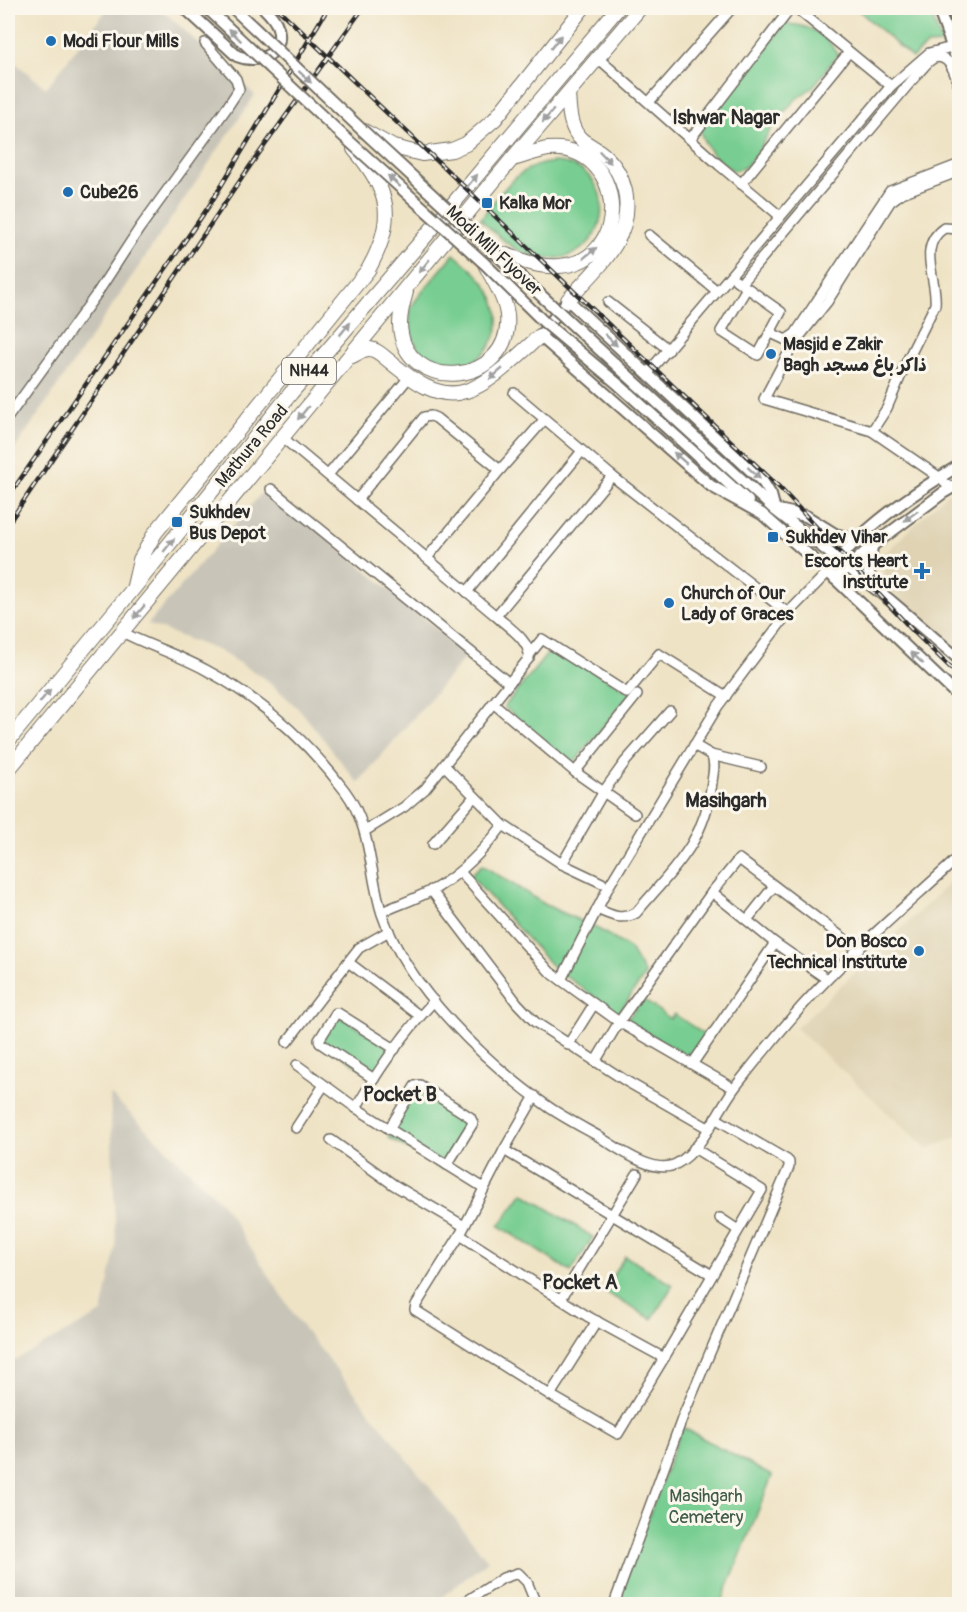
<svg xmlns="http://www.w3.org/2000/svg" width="967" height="1612" font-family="Pangolin,'Playpen Sans Arabic',sans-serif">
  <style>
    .built { fill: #dfd3b4 }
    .industrial { fill: #c8c4b8 }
    .green { fill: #78ce92; stroke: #527c5e; stroke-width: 1.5 }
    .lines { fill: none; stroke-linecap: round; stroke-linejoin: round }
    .minor-casing { stroke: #706b61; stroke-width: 12 }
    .major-casing { stroke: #706b61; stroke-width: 14 }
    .highway-casing { stroke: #706b61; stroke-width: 16 }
    .minor { stroke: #fff; stroke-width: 9 }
    .major { stroke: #fff; stroke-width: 10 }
    .highway { stroke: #fff; stroke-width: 14 }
    .rail-casing { stroke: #2b2b2b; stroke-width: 4.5 }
    .rail { stroke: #fbf7ec; stroke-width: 2; stroke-dasharray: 7; stroke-linecap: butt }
    .major-bridge-casing { stroke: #706b61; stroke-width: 14; stroke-linecap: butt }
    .major-bridge { stroke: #fff; stroke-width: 10 }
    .oneway { fill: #a0a0a0 }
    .poi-dot { fill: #1f6fb2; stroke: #fbf7ec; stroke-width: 2 }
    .labels { text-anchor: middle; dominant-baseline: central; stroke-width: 6; stroke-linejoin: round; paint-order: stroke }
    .shield { fill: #fbf7ec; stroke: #696865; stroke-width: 1.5 }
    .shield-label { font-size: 16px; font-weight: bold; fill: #2b2b2b }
    .poi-label { font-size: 18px; font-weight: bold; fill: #2b2b2b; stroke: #fbf7ec; text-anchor: start }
    .street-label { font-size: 18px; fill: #2b2b2b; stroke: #fbf7ec }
    .park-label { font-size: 18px; fill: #425c4a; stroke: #fbf7ec }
    .neighbourhood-label { font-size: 20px; font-weight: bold; fill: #2b2b2b; stroke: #fbf7ec }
  </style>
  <rect width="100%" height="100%" fill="#fbf7ec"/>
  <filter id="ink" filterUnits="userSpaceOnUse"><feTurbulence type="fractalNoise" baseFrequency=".0167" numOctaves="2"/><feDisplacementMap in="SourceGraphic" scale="12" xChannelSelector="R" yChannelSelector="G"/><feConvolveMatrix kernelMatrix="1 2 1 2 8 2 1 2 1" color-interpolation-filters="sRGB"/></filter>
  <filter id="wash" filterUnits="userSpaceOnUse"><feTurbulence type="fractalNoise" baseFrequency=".008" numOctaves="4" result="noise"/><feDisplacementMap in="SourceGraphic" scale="24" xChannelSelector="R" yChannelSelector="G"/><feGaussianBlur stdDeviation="1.35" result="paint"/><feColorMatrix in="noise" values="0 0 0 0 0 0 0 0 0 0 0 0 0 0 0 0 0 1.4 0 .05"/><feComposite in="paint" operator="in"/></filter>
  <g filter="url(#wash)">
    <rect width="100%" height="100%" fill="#efe3c5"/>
    <!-- built -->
    <g class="built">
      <path d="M959,486V653L886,586L883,556L944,496Z"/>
      <path d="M959,874V1136L927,1149L796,1028Z"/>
    </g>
    <!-- industrial -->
    <g class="industrial">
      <path d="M108,8H160L255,95L8,459V57L46,88Z"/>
      <path d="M266,488L468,654L358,783L301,711L267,680L219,651L148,624Z"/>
      <path d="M110,1094L222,1203L298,1321L488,1561L433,1604H8V1364L102,1313L116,1246Z"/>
    </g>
    <!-- green -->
    <g class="green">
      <path d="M856,8H929L942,44L927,45L912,58Z"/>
      <path d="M784,24C809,24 824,33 838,54L813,87L796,99L772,127L758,152L745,167L734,171C716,159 707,152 700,131Z"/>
      <path d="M555,162C629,167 610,276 533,256C512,251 495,233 480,219C504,191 515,165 555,162Z"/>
      <path d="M454,254C466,265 481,275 489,290C525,348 444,399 415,343C410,332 408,320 411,308C414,299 446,265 454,254Z"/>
      <path d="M553,647L631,693L572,765L504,707Z"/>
      <path d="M482,865L546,905L600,930L630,949L645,975L618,1014L552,966L470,875Z"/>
      <path d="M643,999L670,1019L674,1014L705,1035L691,1058L626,1021Z"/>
      <path d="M337,1014L396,1052L376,1079L321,1042Z"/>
      <path d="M418,1087L471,1121L441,1169L388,1137Z"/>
      <path d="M523,1193L593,1237L571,1272L499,1226Z"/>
      <path d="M625,1256L673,1285L652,1319L603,1291Z"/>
      <path d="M682,1427L772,1476L721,1604H616Z"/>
    </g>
  </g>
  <g filter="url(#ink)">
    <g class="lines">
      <!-- minor casing -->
      <g class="minor-casing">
        <g id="minor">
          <path d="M796,8L891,86"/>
          <path d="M598,58L719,165L780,216"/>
          <path d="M649,102L732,8"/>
          <path d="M691,138L791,8"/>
          <path d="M741,184L849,52"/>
          <path d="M649,235L717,291"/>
          <path d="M736,280L781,312L758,355L721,331L747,288"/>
          <path d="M741,283L919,72C923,68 929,60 934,58C951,52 957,80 960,91"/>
          <path d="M608,302L669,350"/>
          <path d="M771,333L786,340L795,334L890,191L960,164"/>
          <path d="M647,374L891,86L929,53L952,47"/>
          <path d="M514,393L612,476L788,613"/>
          <path d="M8,417L96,295L139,229L226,109L239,89L236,79L205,43"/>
          <path d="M872,431L887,408L907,361L935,305C938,279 916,247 944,228L960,229"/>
          <path d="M283,438L496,616C508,627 531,641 529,658L425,789L404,807L365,831"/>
          <path d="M328,475L410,376"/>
          <path d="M950,488L939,477L872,431L764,399L792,346L827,302L890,202L902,193L960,171"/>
          <path d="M271,489L509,683"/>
          <path d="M357,500L424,417L431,416L436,418L500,470"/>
          <path d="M427,558L500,470L544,420"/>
          <path d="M467,592L582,451"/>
          <path d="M496,616L612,476"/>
          <path d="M122,632C149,646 179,655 206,670C261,699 308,742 345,791C372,827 369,873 382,914C407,988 487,1064 550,1108C565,1118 582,1127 598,1136C616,1147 654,1176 676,1164C703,1150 718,1109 736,1086C757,1059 780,1031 803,1005C851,952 907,905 960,856"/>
          <path d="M530,654L542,639L627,693L659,654L726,696"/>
          <path d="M493,703L575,772L635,814"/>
          <path d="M711,755L761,767"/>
          <path d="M445,766L503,825L562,864L602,883"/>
          <path d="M575,772L637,695"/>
          <path d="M433,844L474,797"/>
          <path d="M562,864L604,791L625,762L670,711"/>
          <path d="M460,872L550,972L619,1022L728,1085"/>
          <path d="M431,890L517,1003L535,1022L626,1081L708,1128"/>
          <path d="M712,892L775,943L827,979"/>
          <path d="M597,909C610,915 622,921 636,913C673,869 705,843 712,782C713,773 716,763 711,755L694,745"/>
          <path d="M382,912C400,904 421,897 438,887C464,871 485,849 503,825"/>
          <path d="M747,920L774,886"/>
          <path d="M348,962L359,948L389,931"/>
          <path d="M561,980L609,886L718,706L788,613L828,572"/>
          <path d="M287,1042L348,962L420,1016"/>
          <path d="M568,1045L594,1004"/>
          <path d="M595,1062L619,1022L712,892L739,859L851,944"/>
          <path d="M693,1063L775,943"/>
          <path d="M297,1065L356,1108L484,1188"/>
          <path d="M374,1079L320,1043L319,1040L336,1013H338L395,1049"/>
          <path d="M535,1096L504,1150L460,1235L416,1305L415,1310L550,1395L597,1321"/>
          <path d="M356,1108C378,1070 404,1033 434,1001"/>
          <path d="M296,1128L324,1085"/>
          <path d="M389,1129L415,1086L420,1085L470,1117L473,1123L447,1165"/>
          <path d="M331,1140L394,1185L464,1226"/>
          <path d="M504,1150L712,1275"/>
          <path d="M720,1218L738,1230"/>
          <path d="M460,1235L587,1316L664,1358L618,1434L550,1395"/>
          <path d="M561,1299L637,1174"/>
          <path d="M664,1358L762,1190L694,1148"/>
          <path d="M462,1604L503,1578L518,1573L527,1582L536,1604"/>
          <path d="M614,1604L683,1416L789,1167V1162L787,1160L715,1118"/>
        </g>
      </g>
      <!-- major casing -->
      <g class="major-casing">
        <g id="major">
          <path d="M185,8L237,56C259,65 285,54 278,28C276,20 270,14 264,8"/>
          <path d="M938,8L960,68"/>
          <path d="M952,8L960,29"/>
          <path d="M626,374L775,510L891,601L960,660"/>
          <path d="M619,385L748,501"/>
          <path d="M775,510L771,495L763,482L568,300L540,336L711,486L762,514L828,572L960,698"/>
          <path d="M778,510L806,516L835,534L854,539L861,536"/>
          <path d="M872,546L869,571L870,584L873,586"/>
          <path d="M834,565C864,527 918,490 960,465"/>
          <path d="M835,579L872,546L943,493L960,483"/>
        </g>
      </g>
      <!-- highway casing -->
      <g class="highway-casing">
        <g id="highway">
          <path d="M364,131L393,147L422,154L452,150L466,144L495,119L583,8"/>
          <path d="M492,250C513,257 536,268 559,266C635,261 625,142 548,149C536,151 524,156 512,159"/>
          <path d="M406,292C403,302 400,313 400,324C402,396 514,387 507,315C505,297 493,280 485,264"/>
          <path d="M568,300C595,270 635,238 625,191C622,178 615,165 605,156C598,149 590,146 582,140C569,129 569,108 568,93"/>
          <path d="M352,356C357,354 363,349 369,349C376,349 383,356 388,360C410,378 437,401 466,391C492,383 519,354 540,336"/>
          <path d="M134,586L140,560L155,533L368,270C396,220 391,192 354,149"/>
          <path d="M8,741L133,589L291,393L442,217L618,8"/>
          <path d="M8,770L512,159L640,8"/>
        </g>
      </g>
      <!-- minor -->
      <use href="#minor" class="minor"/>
      <!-- major -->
      <use href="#major" class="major"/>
      <!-- highway -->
      <use href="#highway" class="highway"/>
      <!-- rail casing -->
      <g class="rail-casing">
        <g id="rail">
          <path d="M277,8L780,488L913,631L960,677"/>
          <path d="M8,497L209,206L328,8"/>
          <path d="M8,524L250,166L363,8"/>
        </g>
      </g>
      <!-- rail -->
      <use href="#rail" class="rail"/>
      <!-- major-bridge casing -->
      <g class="major-bridge-casing">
        <g id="major-bridge">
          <path d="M207,8L339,132L484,263L544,322L619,385"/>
          <path d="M233,8L360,128L626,374"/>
        </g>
      </g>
      <!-- major-bridge -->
      <use href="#major-bridge" class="major-bridge"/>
    </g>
    <!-- one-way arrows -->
    <defs><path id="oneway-solid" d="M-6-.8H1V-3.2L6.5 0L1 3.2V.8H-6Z" transform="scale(1.5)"/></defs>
    <g class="oneway">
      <use href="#oneway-solid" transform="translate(235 35) rotate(-135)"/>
      <use href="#oneway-solid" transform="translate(556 42) rotate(-52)"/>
      <use href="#oneway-solid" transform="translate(305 77) rotate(43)"/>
      <use href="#oneway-solid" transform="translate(548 116) rotate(130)"/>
      <use href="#oneway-solid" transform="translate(605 157) rotate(46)"/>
      <use href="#oneway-solid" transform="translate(394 181) rotate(-138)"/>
      <use href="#oneway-solid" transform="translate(472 181) rotate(-50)"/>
      <use href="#oneway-solid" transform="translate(590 253) rotate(-39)"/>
      <use href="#oneway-solid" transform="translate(424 266) rotate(130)"/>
      <use href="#oneway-solid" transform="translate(345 329) rotate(-50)"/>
      <use href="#oneway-solid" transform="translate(611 340) rotate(43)"/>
      <use href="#oneway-solid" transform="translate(496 374) rotate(140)"/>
      <use href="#oneway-solid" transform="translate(303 413) rotate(129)"/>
      <use href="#oneway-solid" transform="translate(680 458) rotate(-139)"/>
      <use href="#oneway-solid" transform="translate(754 473) rotate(43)"/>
      <use href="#oneway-solid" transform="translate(911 516) rotate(143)"/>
      <use href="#oneway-solid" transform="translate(169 545) rotate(-51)"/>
      <use href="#oneway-solid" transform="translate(139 612) rotate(130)"/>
      <use href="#oneway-solid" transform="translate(917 658) rotate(-137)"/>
      <use href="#oneway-solid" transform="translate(45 696) rotate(-50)"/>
    </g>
  </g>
  <!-- markers -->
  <g class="poi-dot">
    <circle cx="51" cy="41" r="6"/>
    <circle cx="68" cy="192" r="6"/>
    <rect x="481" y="197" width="12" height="12" rx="3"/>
    <circle cx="771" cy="354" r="6"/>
    <rect x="171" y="516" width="12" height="12" rx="3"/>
    <rect x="767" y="531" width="12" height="12" rx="3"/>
    <path d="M919 562h6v6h6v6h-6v6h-6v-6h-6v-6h6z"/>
    <circle cx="669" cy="603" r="6"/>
    <circle cx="919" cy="951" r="6"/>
  </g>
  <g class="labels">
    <!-- shield labels -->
    <rect class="shield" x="282" y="358" width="54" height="26" rx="4.5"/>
    <g class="shield-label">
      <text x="309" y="371">NH44</text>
    </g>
    <!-- poi labels -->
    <g class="poi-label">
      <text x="63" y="41">Modi Flour Mills</text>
      <text x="80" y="192">Cube26</text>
      <text x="499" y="203">Kalka Mor</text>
      <text x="783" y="344">Masjid e Zakir<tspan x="783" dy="21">Bagh ذاکر باغ مسجد</tspan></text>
      <text x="189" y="512">Sukhdev<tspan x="189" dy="21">Bus Depot</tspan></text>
      <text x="785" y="537">Sukhdev Vihar</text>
      <text x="908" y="561" text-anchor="end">Escorts Heart<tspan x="908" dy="21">Institute</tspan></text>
      <text x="681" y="593">Church of Our<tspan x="681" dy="21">Lady of Graces</tspan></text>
      <text x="907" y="941" text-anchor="end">Don Bosco<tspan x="907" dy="21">Technical Institute</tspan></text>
    </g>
    <!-- street labels -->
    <g class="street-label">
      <text transform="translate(494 251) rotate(43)">Modi Mill Flyover</text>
      <text transform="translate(252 446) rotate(-50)">Mathura Road</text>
    </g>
    <!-- park labels -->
    <g class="park-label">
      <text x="706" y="1496">Masihgarh<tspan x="706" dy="21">Cemetery</tspan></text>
    </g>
    <!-- neighbourhood labels -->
    <g class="neighbourhood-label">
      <text x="726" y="117">Ishwar Nagar</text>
      <text x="726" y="800">Masihgarh</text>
      <text x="400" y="1094">Pocket B</text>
      <text x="580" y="1282">Pocket A</text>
    </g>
  </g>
  <!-- margin -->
  <rect width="967" height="1612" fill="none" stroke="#fbf7ec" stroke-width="30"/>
</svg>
